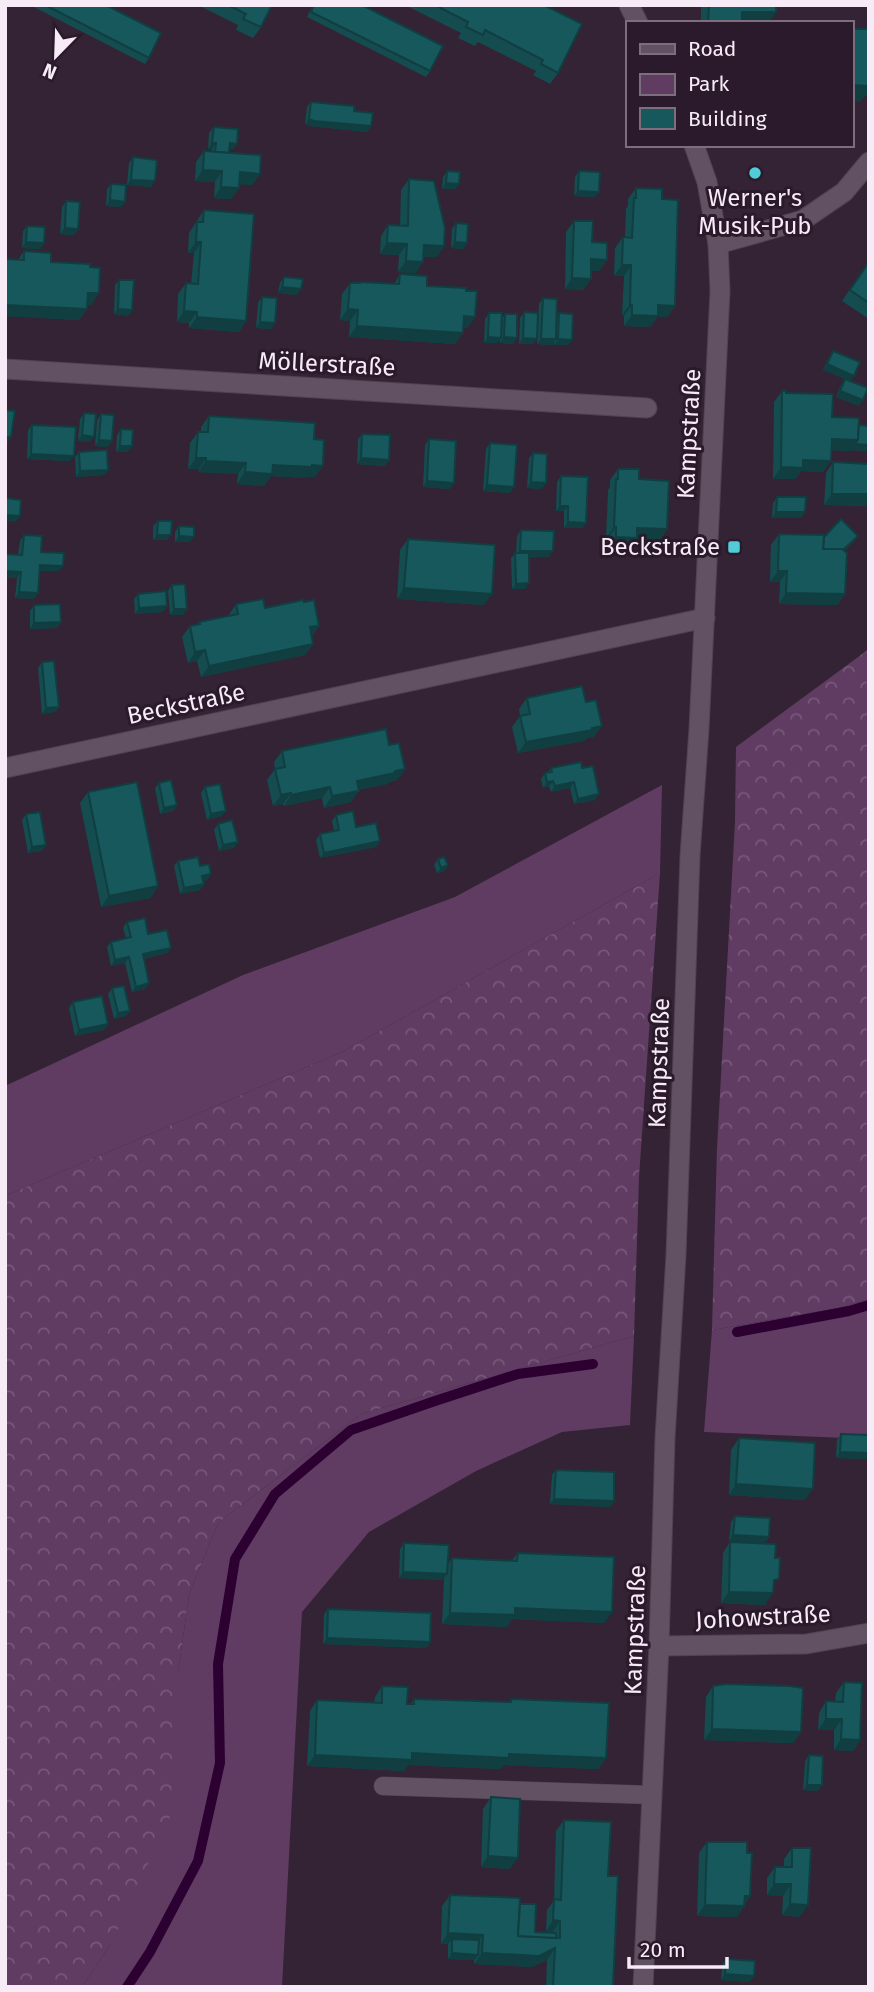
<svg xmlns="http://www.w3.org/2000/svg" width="874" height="1992" font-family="'Fira Sans',sans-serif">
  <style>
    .green { fill: #603c63 }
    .forest { fill: url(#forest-crowns) }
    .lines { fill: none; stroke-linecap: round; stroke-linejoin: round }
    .stream { stroke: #2d0032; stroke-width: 10 }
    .service-casing { stroke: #504250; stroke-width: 19 }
    .minor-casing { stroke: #504250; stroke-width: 21 }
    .service { stroke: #625063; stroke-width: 18 }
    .minor { stroke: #625063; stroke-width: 19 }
    .wall { fill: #144c50 }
    .shaded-wall { fill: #103e41 }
    .building { fill: #17585d; stroke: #103e41; stroke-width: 2 }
    .poi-dot { fill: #52ccd6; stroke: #2a1a2b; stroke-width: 2.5 }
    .labels { text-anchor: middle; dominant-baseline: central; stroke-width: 6; stroke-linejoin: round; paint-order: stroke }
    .poi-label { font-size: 24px; fill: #f6ebf6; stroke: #2a1a2b }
    .street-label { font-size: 24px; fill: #f6ebf6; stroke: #2a1a2b }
  </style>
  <defs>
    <pattern id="forest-crowns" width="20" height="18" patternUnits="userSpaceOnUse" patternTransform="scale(1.75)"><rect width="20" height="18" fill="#603c63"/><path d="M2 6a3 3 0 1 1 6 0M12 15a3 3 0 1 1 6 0" fill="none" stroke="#77587a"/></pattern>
  </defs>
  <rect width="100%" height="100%" fill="#342335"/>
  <!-- green -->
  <g class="green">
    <path d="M662,785L660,873L344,1051L5,1196V1086L243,975L455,897Z"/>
    <path d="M869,1299V1439L704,1432L712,1330L839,1308Z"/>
    <path d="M634,1336L630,1425L562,1432L476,1471L369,1532L302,1612L282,1987H82L111,1944L178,1673L189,1595L218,1523L361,1414Z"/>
  </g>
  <!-- forest -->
  <g class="forest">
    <path d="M869,649V1299L839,1308L712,1330L717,1148L735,822L736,747Z"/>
    <path d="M660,873L639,1177L634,1336L361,1414L218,1523L189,1595L178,1673L170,1817L111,1944L82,1987H5V1196L344,1051Z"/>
  </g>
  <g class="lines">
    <!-- stream -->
    <g class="stream">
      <path d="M737,1332L849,1311L869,1305"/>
      <path d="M127,1987L150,1952L198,1861L220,1763L218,1664L235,1559L275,1494L351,1430L435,1401L518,1374L593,1364"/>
    </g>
    <!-- service casing -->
    <g class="service-casing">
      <path id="service" d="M383,1786L652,1795"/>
    </g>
    <!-- minor casing -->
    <g class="minor-casing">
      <g id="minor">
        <path d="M629,5L638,23"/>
        <path d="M718,244L803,220L844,192L869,162"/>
        <path d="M5,369L647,408"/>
        <path d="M5,768L705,618"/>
        <path d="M659,1646L806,1644L869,1633"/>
        <path d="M643,1987L659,1646L665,1438L676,1255L690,856L699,729L720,291L718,244L707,182L694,145"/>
      </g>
    </g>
    <!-- service -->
    <use href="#service" class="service"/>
    <!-- minor -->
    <use href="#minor" class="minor"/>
  </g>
  <!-- wall -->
  <g class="wall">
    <path d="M30,5H106L149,58L145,64Z"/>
    <path d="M198,5H272L261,27L253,38L236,30L238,25Z"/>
    <path d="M313,5H362L430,71L426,77L307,17Z"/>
    <path d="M405,5H544L558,73L550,84L533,75L536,71L478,42L475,46L458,38L461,33Z"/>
    <path d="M701,5H776L769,23H701Z"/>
    <path d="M311,102L354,111L371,126L367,132L310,126L305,124L307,107Z"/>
    <path d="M214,127L237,144L233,149H229V153L260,174L252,185L239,184V188L231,199L214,198L215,182L195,181L196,162L204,151L211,152L212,149H208L209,133Z"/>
    <path d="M133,157L151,187L127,185L129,163Z"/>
    <path d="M447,171L459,184L455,189H442L443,177Z"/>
    <path d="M579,171L595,197L574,196L575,177Z"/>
    <path d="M409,179L444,246L437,257H424L416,273L398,272L399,255L380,254L381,236L388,225L400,226L401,190Z"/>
    <path d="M111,184L121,207L106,206L107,189Z"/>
    <path d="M636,188L662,199L675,306L667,317H657L650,327L624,326V316L622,315L624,276H614L615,248L623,237H625L626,209L628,206V199Z"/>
    <path d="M66,201L78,229L74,235L60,234L62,207Z"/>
    <path d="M204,210L246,321L239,332L189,328V323L177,322L178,294L186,283L191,284L194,253H188L189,233Z"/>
    <path d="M574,221L607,260L599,271H591V279L583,290L565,289L566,232Z"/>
    <path d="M456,223L467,243L463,249L451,248L452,229Z"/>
    <path d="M27,226L44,243L40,249L22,248L23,231Z"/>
    <path d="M24,251L51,262L90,267L99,293L91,305L87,304V309L79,320L5,316V259L18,260Z"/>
    <path d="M869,261V319L842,301Z"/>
    <path d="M400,274L427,286L466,291L475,317L467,328H464L455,344L349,337L350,321L340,320L342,294L350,283H359L360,282L394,284Z"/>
    <path d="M284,277L297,295L278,293L280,283Z"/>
    <path d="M119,280L132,310L128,316L114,314L115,285Z"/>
    <path d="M262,297L275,323L271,329L256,328L258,303Z"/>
    <path d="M543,298L556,317L559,313L572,340L568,345H554V341L552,345L537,344L539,304Z"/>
    <path d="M524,312L537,339L533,344H519L520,318Z"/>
    <path d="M489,313L502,318L505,314L513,344L500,343V339L497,343H484L485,319Z"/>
    <path d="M833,351L854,376L850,381L859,406L836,397L841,385L845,379L850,381L823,370L829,357Z"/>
    <path d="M782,391L832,417L859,425L869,426V451L851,450L850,451L832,450L823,472L801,471L795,479H773L774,402Z"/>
    <path d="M84,413L90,442L78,441L80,419Z"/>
    <path d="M101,414L112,441L108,447L95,446L97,420Z"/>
    <path d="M209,416L314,439L315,477H306L305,478L271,476L264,486L237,484L238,474L198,472L199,469H188L190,443L198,432H201V427Z"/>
    <path d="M32,425L70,461L27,459L28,430Z"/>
    <path d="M121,429L128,452H116L117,435Z"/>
    <path d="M362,434L389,460L385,466L357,464L358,439Z"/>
    <path d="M429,439L450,489L423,487L425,445Z"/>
    <path d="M490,443L510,493L483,491L486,449Z"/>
    <path d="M79,452L108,470L104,475L76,477L75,457Z"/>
    <path d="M533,453L542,489L527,488L529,458Z"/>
    <path d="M833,462L869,464V504L868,506L824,505L826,473Z"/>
    <path d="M618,469L639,479L667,529L660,540L636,539L629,549L608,548V538H606L608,490L610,487V480Z"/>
    <path d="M561,476L586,523L582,528H564V511H556L557,482Z"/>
    <path d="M777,497L801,518H772L773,503Z"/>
    <path d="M158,521L167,540H153V526Z"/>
    <path d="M179,526L190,542H175V532Z"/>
    <path d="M521,530L549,557H529L525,589H512L511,558L516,553L517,536Z"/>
    <path d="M779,534L824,537L854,541L844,551L845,594L837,605L779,604L780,582H770L771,545Z"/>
    <path d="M24,535L59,571H39L34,599L15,598L17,578L5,577V555L6,554L18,555L20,541Z"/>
    <path d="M408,539L484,605L397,599L400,550Z"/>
    <path d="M172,585L183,615H170L168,591Z"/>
    <path d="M138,594L167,606L163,612L135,614L134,599Z"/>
    <path d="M304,602L319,626L311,637L313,644L305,655L201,677L197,661L188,663L182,637L190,626L198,625L199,622L228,616L236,604L265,608Z"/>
    <path d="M34,605L61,622L57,628L30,629V611Z"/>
    <path d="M42,662L59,707L55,712L42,714L38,668Z"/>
    <path d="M527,698L594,737L587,738L584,741L518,753L512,727L520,716L519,709Z"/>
    <path d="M389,745L405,769L397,780L389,782L387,784L358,790L351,802L324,808L322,798L284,806L283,804L273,806L267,780L275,769L274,762L282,751Z"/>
    <path d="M551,768H582L595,800L574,804L570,788L551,792L549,786L543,788L541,779L545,773L548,772Z"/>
    <path d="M159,783L177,805L173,811L160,814L155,788Z"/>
    <path d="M205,787L222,816L207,820L201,793Z"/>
    <path d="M88,792L151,898L101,907L80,803Z"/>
    <path d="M26,814L46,845L42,851L28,853L22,820Z"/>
    <path d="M336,815L356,827L380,841L376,847L320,858L316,840L320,834L334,831L332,821Z"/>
    <path d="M218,824L234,848L219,851L214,830Z"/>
    <path d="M438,859L448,865L444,871L437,873L434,865Z"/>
    <path d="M178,861L200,866L211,874L207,880L203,881L204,884L200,890L180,894L174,866Z"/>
    <path d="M127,922L171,948L167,953L144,959L145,989L132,992L125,963L111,966L107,947L111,942L126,938L123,928Z"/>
    <path d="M112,988L130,1011L126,1016L114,1019L108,994Z"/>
    <path d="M73,1002L108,1024L104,1030L75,1036L69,1008Z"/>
    <path d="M841,1434L869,1435V1459L836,1458L837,1440Z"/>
    <path d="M739,1438L805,1500L729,1495L731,1450Z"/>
    <path d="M556,1470L614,1501L610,1507L550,1504L552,1475Z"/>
    <path d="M735,1516L769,1537L765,1543L729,1541L731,1522Z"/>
    <path d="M730,1542L774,1587L765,1605L721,1603L723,1553Z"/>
    <path d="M404,1543L448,1564L452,1558L512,1560L518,1553L612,1612L604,1623L512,1619L507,1627L442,1624L444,1578L443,1580L399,1578L400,1549Z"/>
    <path d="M328,1609L430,1642L426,1648L323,1644L324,1614Z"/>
    <path d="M844,1682L860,1740L853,1751L834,1750V1730H818L819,1713L826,1701L835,1702L836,1693Z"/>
    <path d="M382,1686L407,1704H410L414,1699L509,1702L511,1699L606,1758L598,1769L504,1765L501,1769L408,1765L404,1771L307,1766L310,1711L317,1700L374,1703L375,1697Z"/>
    <path d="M713,1686L801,1732L793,1743L704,1740L706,1697Z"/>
    <path d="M809,1755L818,1791L803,1790L805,1761Z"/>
    <path d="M491,1797L510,1869L481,1867L483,1809Z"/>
    <path d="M564,1820L608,1876L613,1987H546L547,1960L532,1967L474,1964V1960L448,1959V1944H441L442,1906L450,1895L520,1904L535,1932L553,1933V1932L546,1931L547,1910L554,1900L556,1831Z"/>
    <path d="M707,1842L747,1853L750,1896L737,1917L697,1916L699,1853Z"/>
    <path d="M792,1848L800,1917L782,1915L783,1896L767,1895V1878L775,1867H784V1859Z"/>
    <path d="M726,1959L750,1982L721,1980L722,1965Z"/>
  </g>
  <!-- shaded-wall -->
  <g class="shaded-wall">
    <path d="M742,12H776L769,23H735Z"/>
    <path d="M851,85L869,86V93L859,102L851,101Z"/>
    <path d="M309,119L371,126L367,132L310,126L305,124Z"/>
    <path d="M212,143H216L212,149H208Z"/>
    <path d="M230,143L237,144L233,149H226Z"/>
    <path d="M203,170L222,171L215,182L195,181Z"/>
    <path d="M240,172L260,174L252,185L232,184Z"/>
    <path d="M131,180L155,181L151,187L127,185Z"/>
    <path d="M446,183L459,184L455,189H442Z"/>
    <path d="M221,187L239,188L231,199L214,198Z"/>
    <path d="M578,191L599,192L595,197L574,196Z"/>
    <path d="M110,200L125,202L121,207L106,206Z"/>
    <path d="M65,228L78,229L74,235L60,234Z"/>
    <path d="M26,242L44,243L40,249L22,248Z"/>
    <path d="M196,242H201L194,253H188Z"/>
    <path d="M455,242L467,243L463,249L451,248Z"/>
    <path d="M387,243L407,244L399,255L380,254Z"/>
    <path d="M424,245L444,246L437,257H417Z"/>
    <path d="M591,259L607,260L599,271H584Z"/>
    <path d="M406,261L423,262L416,273L398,272Z"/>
    <path d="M622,265H631L624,276H614Z"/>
    <path d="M572,278L591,279L583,290L565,289Z"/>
    <path d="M282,287L301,289L297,295L278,293Z"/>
    <path d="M88,293H99L91,305L80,304Z"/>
    <path d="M630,304L632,305L624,316L622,315Z"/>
    <path d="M5,305L87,309L79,320L5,316Z"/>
    <path d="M658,305L675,306L667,317H657L650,327L624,326L632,315Z"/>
    <path d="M118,309L132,310L128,316L114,314Z"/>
    <path d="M348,309L358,310L350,321L340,320Z"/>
    <path d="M184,311L197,312L189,323L177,322Z"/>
    <path d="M464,316L475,317L467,328H457Z"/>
    <path d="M197,317L246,321L239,332L189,328Z"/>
    <path d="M260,322L275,323L271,329L256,328Z"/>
    <path d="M357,326L463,333L455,344L349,337Z"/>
    <path d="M488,337L501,338L497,343H484Z"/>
    <path d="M504,337L517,338L513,344L500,343Z"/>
    <path d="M523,338L537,339L533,344H519Z"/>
    <path d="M541,339H556L552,345L537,344Z"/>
    <path d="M558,339L572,340L568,345H554Z"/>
    <path d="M827,364L854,376L850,381L823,370Z"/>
    <path d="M840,391L863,400L859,406L836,397Z"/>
    <path d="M82,435L94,437L90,442L78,441Z"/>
    <path d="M5,437H11L7,443H5Z"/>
    <path d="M832,439L858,440L869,445V451L851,450L850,451L824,450Z"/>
    <path d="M99,440L112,441L108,447L95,446Z"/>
    <path d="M120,446H132L128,452H116Z"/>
    <path d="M31,454L74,456L70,461L27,459Z"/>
    <path d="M196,458H206L199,469H188Z"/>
    <path d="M361,458L389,460L385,466L357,464Z"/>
    <path d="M803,460L831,461L823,472L801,471L795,479H773L781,467Z"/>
    <path d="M206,461L246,463L238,474L198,472Z"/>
    <path d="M273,465H312L323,466L315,477H306L305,478L271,476L264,486L237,484L245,472Z"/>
    <path d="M108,470L104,475L76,477L80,471Z"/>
    <path d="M427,481L454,483L450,489L423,487Z"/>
    <path d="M531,482L546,483L542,489L527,488Z"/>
    <path d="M487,485L514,487L510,493L483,491Z"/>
    <path d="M832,494H869V504L868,506L824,505Z"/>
    <path d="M560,506H568L564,511H556Z"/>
    <path d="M776,512H805L801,518H772Z"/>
    <path d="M5,515L20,516L16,522L5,521Z"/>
    <path d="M568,522L586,523L582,528H564Z"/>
    <path d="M614,527H616L608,538H606Z"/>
    <path d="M637,528L667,529L660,540L636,539L629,549L608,548L616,537Z"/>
    <path d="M157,535H171L167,540H153Z"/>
    <path d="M179,536L194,537L190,542H175Z"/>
    <path d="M520,551H553L549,557L516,556Z"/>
    <path d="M40,565L63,566L59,571H36Z"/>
    <path d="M5,571L21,572L17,578L5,577Z"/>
    <path d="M778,571H787L780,582H770Z"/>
    <path d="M529,583L525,589H512L516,584Z"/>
    <path d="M404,588L492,594L484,605L397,599Z"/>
    <path d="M19,592L38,593L34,599L15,598Z"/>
    <path d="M786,593L845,594L837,605L779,604Z"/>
    <path d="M167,606L163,612L135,614L139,608Z"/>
    <path d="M174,609H187L183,615H170Z"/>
    <path d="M61,622L57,628L30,629L34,623Z"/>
    <path d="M319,626L311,637L310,627Z"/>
    <path d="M313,644L305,655L201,677L209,666Z"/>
    <path d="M205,650L197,661L188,663L195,652Z"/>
    <path d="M59,707L55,712L42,714L46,708Z"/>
    <path d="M602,726L594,737L587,738L584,741L518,753L526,742Z"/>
    <path d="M405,769L397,780L389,782L387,784L349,792L357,781Z"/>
    <path d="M553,781L549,786L543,788L547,782Z"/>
    <path d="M574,782L570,788L551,792L555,786Z"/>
    <path d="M330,787L322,798L284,806L291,795Z"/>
    <path d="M359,791L351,802L324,808L332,796Z"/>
    <path d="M291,793L283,804L273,806L281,795Z"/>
    <path d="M599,794L595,800L574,804L578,799Z"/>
    <path d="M177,805L173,811L160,814L164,808Z"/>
    <path d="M226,811L222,816L207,820L211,814Z"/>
    <path d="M380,841L376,847L320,858L324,853Z"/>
    <path d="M238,842L234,848L219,851L223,845Z"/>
    <path d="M46,845L42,851L28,853L32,847Z"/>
    <path d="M448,865L444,871L437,873L441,868Z"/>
    <path d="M211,874L207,880L198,882L202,876Z"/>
    <path d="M204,884L200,890L180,894L184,888Z"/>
    <path d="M158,886L151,898L101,907L109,896Z"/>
    <path d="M171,948L167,953L139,960L143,954Z"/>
    <path d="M129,957L125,963L111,966L115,960Z"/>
    <path d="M149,983L145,989L132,992L136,987Z"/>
    <path d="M130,1011L126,1016L114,1019L118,1013Z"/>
    <path d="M108,1024L104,1030L75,1036L79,1030Z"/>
    <path d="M840,1452L869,1453V1459L836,1458Z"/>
    <path d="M736,1484L813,1489L805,1500L729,1495Z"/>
    <path d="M554,1499L614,1501L610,1507L550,1504Z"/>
    <path d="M733,1535L769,1537L765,1543L729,1541Z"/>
    <path d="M403,1572L447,1574L443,1580L399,1578Z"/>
    <path d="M729,1592L773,1593L765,1605L721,1603Z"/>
    <path d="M515,1608L612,1612L604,1623L512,1619L507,1627L442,1624L450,1613Z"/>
    <path d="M327,1638L430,1642L426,1648L323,1644Z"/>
    <path d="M826,1719H842L834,1730H818Z"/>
    <path d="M712,1729L801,1732L793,1743L704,1740Z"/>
    <path d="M841,1739L860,1740L853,1751L834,1750Z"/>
    <path d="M412,1753L509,1754L606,1758L598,1769L504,1765L501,1769L408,1765L404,1771L307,1766L315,1755Z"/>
    <path d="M807,1785H822L818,1791L803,1790Z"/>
    <path d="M488,1856L518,1858L510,1869L481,1867Z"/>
    <path d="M774,1884H791L783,1896L767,1895Z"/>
    <path d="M745,1896H750L737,1917L697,1916L705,1905Z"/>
    <path d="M790,1904L808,1905L800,1917L782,1915Z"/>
    <path d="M553,1920L560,1921L553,1932L546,1931Z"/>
    <path d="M448,1933L483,1935L475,1946L452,1939L448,1944H441Z"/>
    <path d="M555,1948L547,1960L532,1967L474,1964L482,1953Z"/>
    <path d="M452,1953L478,1955L474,1960L448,1959Z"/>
    <path d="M725,1974L754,1976L750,1982L721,1980Z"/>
  </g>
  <!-- building -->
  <g class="building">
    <path d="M45,5H106L161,33L149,58Z"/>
    <path d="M228,5H272L261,27L243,19L246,14Z"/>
    <path d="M314,5H362L443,46L430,71L311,12Z"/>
    <path d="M435,5H544L582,24L558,73L541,64L543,60L485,30L483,35L466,27L468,22Z"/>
    <path d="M709,5H776V12H742V23H708Z"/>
    <path d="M851,29H869V86L851,85Z"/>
    <path d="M311,102L354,106V111L373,113L371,126L314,121L309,119Z"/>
    <path d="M214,127L238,129L237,144L230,143L229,153L215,152L216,143H212Z"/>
    <path d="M204,151L261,155L260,174L240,172L239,188L221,187L222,171L203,170Z"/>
    <path d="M133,157L157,160L155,181L131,180Z"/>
    <path d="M447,171L460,172L459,184L446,183Z"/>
    <path d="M579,171L600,172L599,192L578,191Z"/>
    <path d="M409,179L434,181L445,228L444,246L424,245L423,262L406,261L407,244L387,243L388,225L408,226Z"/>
    <path d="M111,184L126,185L125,202L110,200Z"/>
    <path d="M636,188L662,189V199L678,200L675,306L658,305V316L632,315V305L630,304L631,265H622L623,237L632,238L634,198H636Z"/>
    <path d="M66,201L80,202L78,229L65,228Z"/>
    <path d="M204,210L254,214L246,321L197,317V312L184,311L186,283L198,284L201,242H196L197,222H203Z"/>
    <path d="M574,221H593L592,242L607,243V260L591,259V279L572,278Z"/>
    <path d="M456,223L468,224L467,243L455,242Z"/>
    <path d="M27,226L45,227L44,243L26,242Z"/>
    <path d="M24,251L51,253V262L90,264V267L100,268L99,293H88L87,309L5,305V259L24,260Z"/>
    <path d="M869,262V303L850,290Z"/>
    <path d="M400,274L427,276V286L466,288V291H477L475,317L464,316L463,333L357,326L358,310L348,309L350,283H360V282L399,284Z"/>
    <path d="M284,277L303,279L301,289L282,287Z"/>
    <path d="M119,280H134L132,310L118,309Z"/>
    <path d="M262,297L277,298L275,323L260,322Z"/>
    <path d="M543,298L557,299L556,339H541Z"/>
    <path d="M524,312L538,313L537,339L523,338Z"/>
    <path d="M489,313H502L501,338L488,337Z"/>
    <path d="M559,313L573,314L572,340L558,339Z"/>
    <path d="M505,314H517V338L504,337Z"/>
    <path d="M833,351L860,362L854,376L827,364Z"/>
    <path d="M845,379L868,388L863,400L840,391Z"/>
    <path d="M782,391H786V393L833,394L832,417L859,418L858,440L832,439L831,461L803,460V468L781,467Z"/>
    <path d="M5,410L15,411L11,437H5Z"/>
    <path d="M84,413L96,414L94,437L82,435Z"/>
    <path d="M101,414L114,415L112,441L99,440Z"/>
    <path d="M209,416L315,423L314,439L324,440L323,466L312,465V467L273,465L272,474L245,472L246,463L206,461V458H196L198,432H208Z"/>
    <path d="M32,425L76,427L74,456L31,454Z"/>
    <path d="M859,425L869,426V445L855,444L858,440Z"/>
    <path d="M121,429L133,430L132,446H120Z"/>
    <path d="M362,434L390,435L389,460L361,458Z"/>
    <path d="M429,439L456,441L454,483L427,481Z"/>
    <path d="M490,443L517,445L514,487L487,485Z"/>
    <path d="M107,450L108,470L80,471L79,452Z"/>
    <path d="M533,453L547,454L546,483L531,482Z"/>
    <path d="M833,462L869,464V494H832Z"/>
    <path d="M618,469H639V479L669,481L667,529L637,528V538L616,537V527H614L616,479H618Z"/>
    <path d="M561,476L588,477L586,523L568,522V506H560Z"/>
    <path d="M777,497H806L805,512H776Z"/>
    <path d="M6,498L21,500L20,516L5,515Z"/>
    <path d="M841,519L858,536L843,550L823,549L824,537Z"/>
    <path d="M158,521H172L171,535H157Z"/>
    <path d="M179,526L194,527V537L179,536Z"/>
    <path d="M521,530L554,531L553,551H520Z"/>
    <path d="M779,534L824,535L823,549H842L847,553L845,594L786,593L787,571H778Z"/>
    <path d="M24,535L42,536L41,552L64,553L63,566L40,565L38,593L19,592L21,572L5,571L6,554L22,555Z"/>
    <path d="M408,539L495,545L492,594L404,588Z"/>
    <path d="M515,553H529V583L516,584Z"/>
    <path d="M185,584L187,609H174L172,585Z"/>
    <path d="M166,591L167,606L139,608L138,594Z"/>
    <path d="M263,599L265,608L303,600L304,602L314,600L319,626L310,627L313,644L209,666L205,650L195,652L190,626L200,624L199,622L238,614L236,604Z"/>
    <path d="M60,604L61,622L34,623V605Z"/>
    <path d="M54,661L59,707L46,708L42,662Z"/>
    <path d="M582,686L586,702L596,700L602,726L592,728V730L526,742L520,716L530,714L527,698Z"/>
    <path d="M386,729L389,745L399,743L405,769L395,771V773L357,781L359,791L332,796L330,787L291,795V793L281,795L275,769L285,767L282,751Z"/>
    <path d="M581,762L582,768L593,766L599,794L578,799L574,782L555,786L553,781L547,782L545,773L552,772L551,768Z"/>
    <path d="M171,780L177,805L164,808L159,783Z"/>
    <path d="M137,782L158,886L109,896L88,792Z"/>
    <path d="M220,784L226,811L211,814L205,787Z"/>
    <path d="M353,811L356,827L376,823L380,841L324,853L320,834L339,830L336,815Z"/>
    <path d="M40,812L46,845L32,847L26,814Z"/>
    <path d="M232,820L238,842L223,845L218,824Z"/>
    <path d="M198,857L200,866L209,864L211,874L202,876L204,884L184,888L178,861Z"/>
    <path d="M444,857L448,865L441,868L438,859Z"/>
    <path d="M145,918L148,934L167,930L171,948L143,954L149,983L136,987L129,957L115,960L111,942L131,937L127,922Z"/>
    <path d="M124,986L130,1011L118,1013L112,988Z"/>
    <path d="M102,996L108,1024L79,1030L73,1002Z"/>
    <path d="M841,1434L869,1435V1453L840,1452Z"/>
    <path d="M739,1438L815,1443L813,1489L736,1484Z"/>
    <path d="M556,1470L614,1472V1501L554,1499Z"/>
    <path d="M735,1516L770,1518L769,1537L733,1535Z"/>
    <path d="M730,1542L776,1544L775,1558H780L779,1579L774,1580L773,1593L729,1592Z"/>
    <path d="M404,1543L449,1545L447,1574L403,1572Z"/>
    <path d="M518,1553L614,1557L612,1612L515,1608V1615L450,1613L452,1558L517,1561Z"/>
    <path d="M328,1609L431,1613L430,1642L327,1638Z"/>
    <path d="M844,1682L862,1683L860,1740L841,1739L842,1719H826V1701L843,1702Z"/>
    <path d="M726,1684L790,1686L803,1688L801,1732L712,1729L713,1686Z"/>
    <path d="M382,1686L408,1687L407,1704H414V1699L511,1702V1699L609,1703L606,1758L509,1754V1758L412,1753V1760L315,1755L317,1700L382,1703Z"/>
    <path d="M809,1755L823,1756L822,1785H807Z"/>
    <path d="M491,1797L520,1799L518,1858L488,1856Z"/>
    <path d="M564,1820L611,1822L608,1876H618L613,1987H553L555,1948L539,1956L482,1953L483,1935L448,1933L450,1895L520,1898L518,1936L560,1938V1921L553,1920L554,1899L561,1900Z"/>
    <path d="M707,1842H747V1853H752L750,1896H745L744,1906L705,1905Z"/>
    <path d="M792,1848H811L808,1905L790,1904L791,1884H774L775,1867H792Z"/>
    <path d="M520,1904H536L535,1932L556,1933V1938L518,1936Z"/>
    <path d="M452,1939L479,1940L478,1955L452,1953Z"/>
    <path d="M726,1959L755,1961L754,1976L725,1974Z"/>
  </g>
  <!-- markers -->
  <g class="poi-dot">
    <circle cx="755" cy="173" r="7"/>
    <rect x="727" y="540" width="14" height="14" rx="3.5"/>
  </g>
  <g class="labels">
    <!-- poi labels -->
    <g class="poi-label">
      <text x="755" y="198">Werner's<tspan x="755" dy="28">Musik-Pub</tspan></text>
      <text x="720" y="547" text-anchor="end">Beckstraße</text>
    </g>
    <!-- street labels -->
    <g class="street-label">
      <text transform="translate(327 364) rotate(3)">Möllerstraße</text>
      <text transform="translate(689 434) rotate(-87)">Kampstraße</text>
      <text transform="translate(186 704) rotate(-12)">Beckstraße</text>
      <text transform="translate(659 1063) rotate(-88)">Kampstraße</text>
      <text transform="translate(763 1617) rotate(-3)">Johowstraße</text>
      <text transform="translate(635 1630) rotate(-88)">Kampstraße</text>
    </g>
  </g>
  <!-- border -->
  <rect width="874" height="1992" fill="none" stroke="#f6ebf6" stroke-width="14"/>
  <!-- legend -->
  <rect x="626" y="21" width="228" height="126" fill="#2a1a2b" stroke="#7c6e7c" stroke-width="2"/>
  <rect x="640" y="44" width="35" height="10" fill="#625063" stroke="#7c6e7c" stroke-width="2"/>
  <text x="688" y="56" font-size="21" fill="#f6ebf6">Road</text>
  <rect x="640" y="74" width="35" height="21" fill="#603c63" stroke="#7c6e7c" stroke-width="2"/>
  <text x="688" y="91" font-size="21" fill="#f6ebf6">Park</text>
  <rect x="640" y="108" width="35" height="21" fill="#17585d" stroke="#7c6e7c" stroke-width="2"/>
  <text x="688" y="126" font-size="21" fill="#f6ebf6">Building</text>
  <!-- north arrow -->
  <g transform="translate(56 56) rotate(203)" stroke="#2a1a2b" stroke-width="5" paint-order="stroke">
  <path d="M0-5L12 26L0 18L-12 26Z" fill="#f6ebf6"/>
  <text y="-10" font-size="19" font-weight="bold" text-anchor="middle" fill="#f6ebf6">N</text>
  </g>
  <!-- scale -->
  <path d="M629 1957v10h98v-10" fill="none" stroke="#f6ebf6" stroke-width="3.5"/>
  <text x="640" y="1957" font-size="21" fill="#f6ebf6" stroke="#2a1a2b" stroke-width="5" paint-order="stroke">20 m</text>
</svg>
